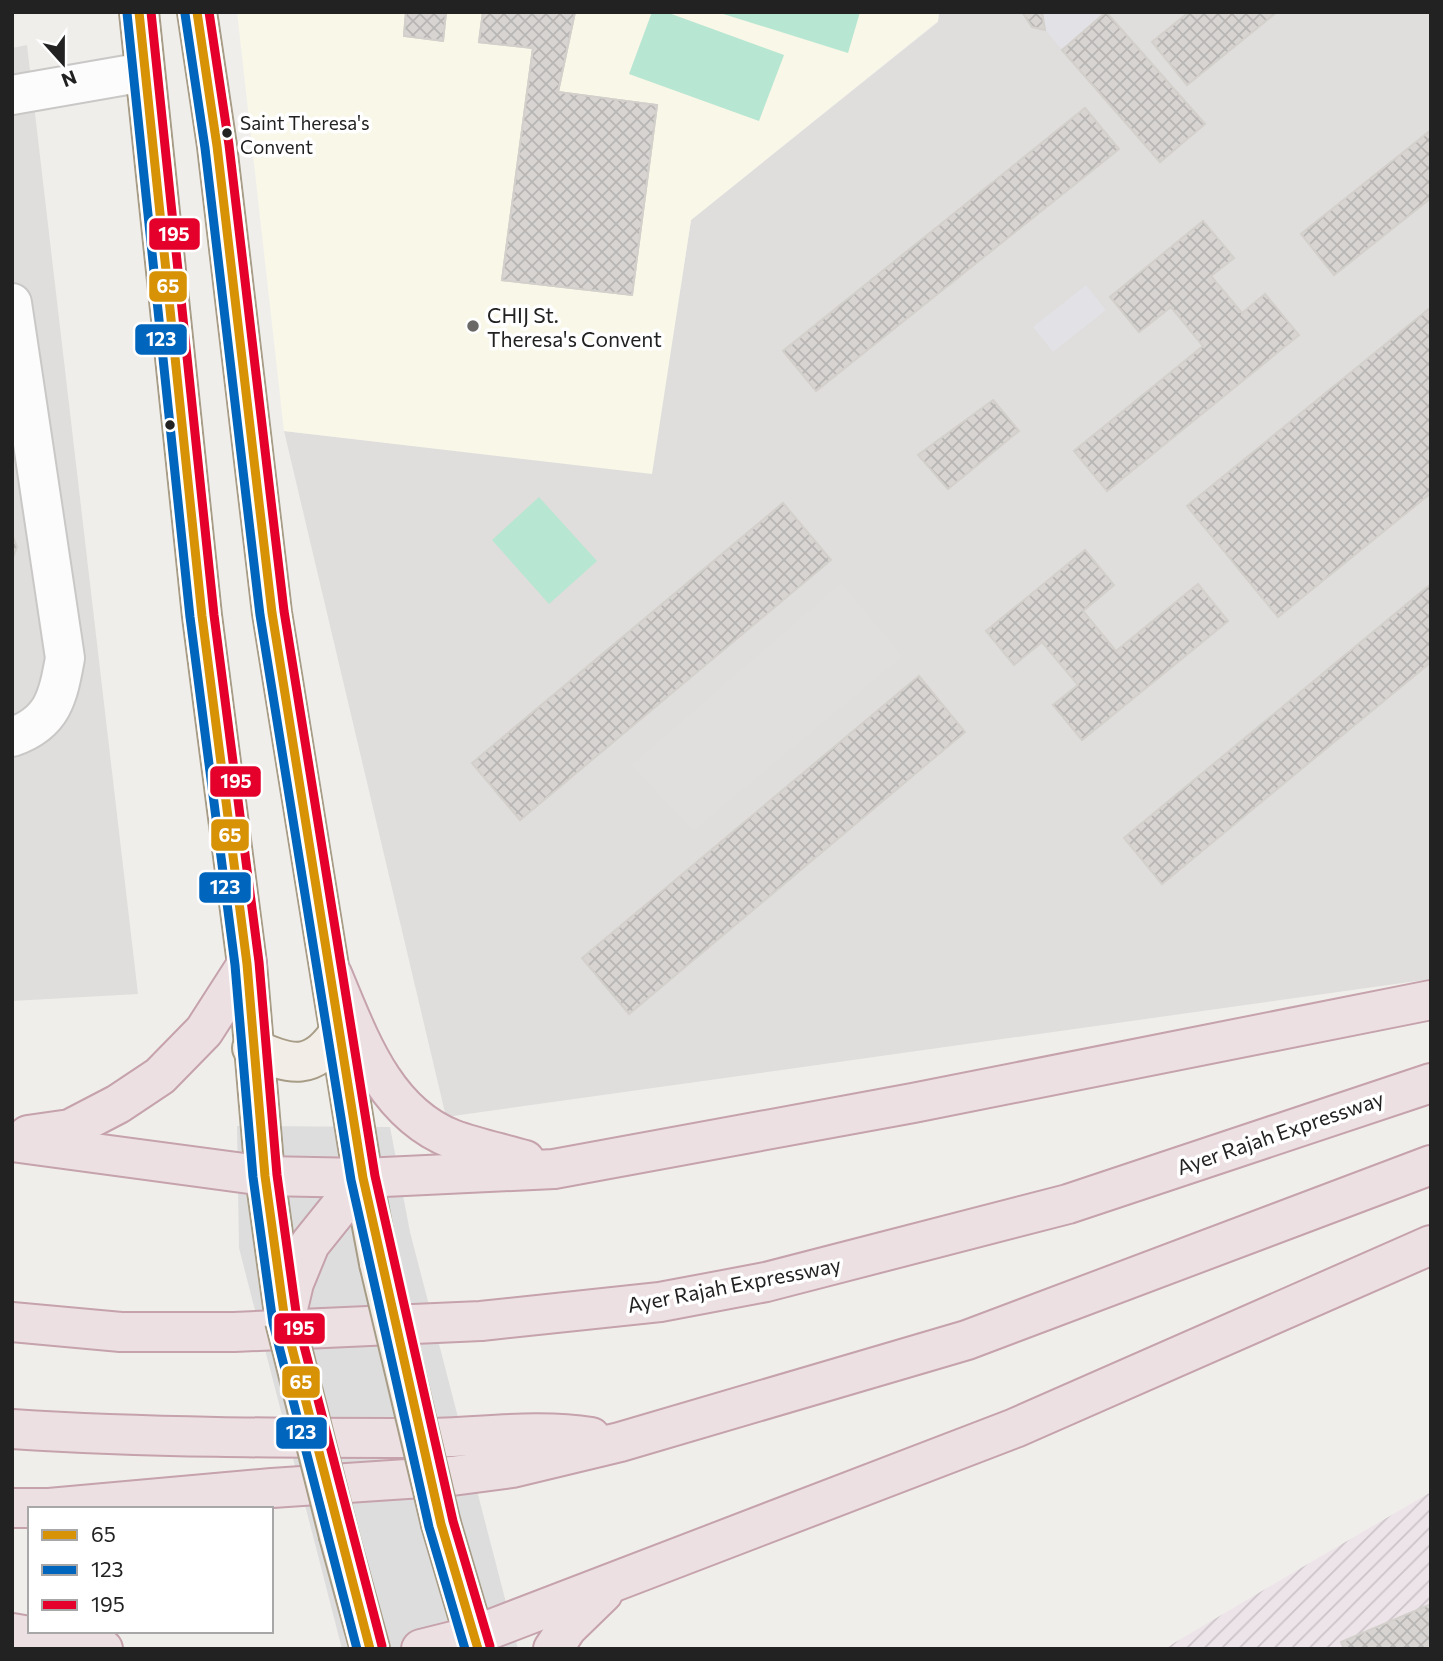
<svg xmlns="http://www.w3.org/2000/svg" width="1443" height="1661" font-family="Commissioner,sans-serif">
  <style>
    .residential { fill: #dfdedc }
    .industrial { fill: url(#industrial-furrows) }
    .education { fill: #f8f7e8 }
    .pitch { fill: #b7e6d2 }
    .parking { fill: #e0dfde }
    .plaza { fill: #e2e1e5 }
    .pier { fill: #dedddd }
    .building { fill: url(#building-cross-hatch); stroke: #d3d0cc; stroke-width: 2 }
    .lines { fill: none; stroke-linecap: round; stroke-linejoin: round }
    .minor-casing { stroke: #c9c8c7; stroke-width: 42 }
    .major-casing { stroke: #a79c86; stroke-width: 42 }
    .highway-casing { stroke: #c5a2ac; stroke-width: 42 }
    .minor { stroke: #fdfcfc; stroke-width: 38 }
    .major { stroke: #f3ede7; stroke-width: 38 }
    .highway { stroke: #ece0e2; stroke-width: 38 }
    .major-bridge-casing { stroke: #a79c86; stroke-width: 42; stroke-linecap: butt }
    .major-bridge { stroke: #f3ede7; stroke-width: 38 }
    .bus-1-casing { stroke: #fff; stroke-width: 14 }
    .bus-2-casing { stroke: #fff; stroke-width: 14 }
    .bus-3-casing { stroke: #fff; stroke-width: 14 }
    .bus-1 { stroke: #d79205; stroke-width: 9 }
    .bus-2 { stroke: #0065bd; stroke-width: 9 }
    .bus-3 { stroke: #e4002b; stroke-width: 9 }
    .bus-dot { fill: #222; stroke: #fff; stroke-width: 2.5 }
    .poi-dot { fill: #6a6968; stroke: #fff; stroke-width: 2.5 }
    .labels { text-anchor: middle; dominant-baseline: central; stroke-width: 7; stroke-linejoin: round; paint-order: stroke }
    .bus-label { font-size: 19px; fill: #222; stroke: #fff; text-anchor: start }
    .poi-label { font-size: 21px; fill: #222; stroke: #fff; text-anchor: start }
    .street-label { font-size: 21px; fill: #222; stroke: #fff }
    .line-badge { stroke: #fff; stroke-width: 2.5 }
    .badge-label { font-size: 19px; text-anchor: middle; font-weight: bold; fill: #fff }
  </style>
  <defs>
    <pattern id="industrial-furrows" width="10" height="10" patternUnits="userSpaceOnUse" patternTransform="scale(1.75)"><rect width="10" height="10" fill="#ede4e9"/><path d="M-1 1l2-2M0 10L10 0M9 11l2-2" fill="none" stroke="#cbc3c8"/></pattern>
    <pattern id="building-cross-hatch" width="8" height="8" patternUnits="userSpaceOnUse" patternTransform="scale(1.75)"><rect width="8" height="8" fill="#d7d4d2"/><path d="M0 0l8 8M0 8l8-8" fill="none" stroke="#b8b6b4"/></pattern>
  </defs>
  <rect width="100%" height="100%" fill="#f0eeeb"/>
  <!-- residential -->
  <g class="residential">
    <path d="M939,12H1431V979L446,1117L284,431L651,473L691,220L938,22Z"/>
    <path d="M27,45L138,994L12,1001V48Z"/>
  </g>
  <!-- industrial -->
  <path class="industrial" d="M1431,1492V1649H1164L1306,1565Z"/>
  <!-- education -->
  <path class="education" d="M237,12H939L938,21L691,220L652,474L284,431Z"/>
  <!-- pitch -->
  <g class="pitch">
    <path d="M652,12H666L784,55L759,121L629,74Z"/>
    <path d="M717,12H860L848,53Z"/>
    <path d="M539,497L597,561L549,604L492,540Z"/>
  </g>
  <!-- parking -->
  <path class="parking" d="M841,583L902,656L693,830L632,765Z"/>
  <!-- plaza -->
  <g class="plaza">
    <path d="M1030,12H1106L1062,50Z"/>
    <path d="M1086,285L1106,310L1053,352L1033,327Z"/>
  </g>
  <!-- pier -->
  <path class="pier" d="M237,1126L390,1127L410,1232L518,1649H342L239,1248Z"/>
  <!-- building -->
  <g class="building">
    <path d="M406,12H446L443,41L404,36Z"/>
    <path d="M406,12H446L443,41L404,36Z"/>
    <path d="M483,12H575L558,92L657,105L632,295L502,280L533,48L479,42Z"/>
    <path d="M483,12H575L558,92L657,105L632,295L502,280L533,48L479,42Z"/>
    <path d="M1022,12H1042L1045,30L1032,27Z"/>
    <path d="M1106,12L1205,124L1160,162L1062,50Z"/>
    <path d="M1189,12H1277L1187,85L1152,42Z"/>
    <path d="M1085,108L1119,149L816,391L783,351Z"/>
    <path d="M1431,130V198L1334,275L1301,234Z"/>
    <path d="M1203,221L1234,258L1211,276L1242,313L1265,294L1299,335L1107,491L1074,451L1203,346L1171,307L1139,332L1110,297Z"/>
    <path d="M1431,307V493L1278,617L1187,506Z"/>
    <path d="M993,400L1019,431L948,489L918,455Z"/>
    <path d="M783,503L831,560L520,820L472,763Z"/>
    <path d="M12,534L17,547L12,560Z"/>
    <path d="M1085,550L1114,585L1083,611L1116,651L1198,584L1228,621L1082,740L1053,705L1078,685L1042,642L1014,665L986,631Z"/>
    <path d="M1431,584V662L1162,884L1124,838Z"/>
    <path d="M919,676L965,732L629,1014L582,958Z"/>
    <path d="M1431,1604V1649H1344L1341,1642Z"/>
  </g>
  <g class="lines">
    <!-- minor casing -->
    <g class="minor-casing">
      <g id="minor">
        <path d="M12,95L144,72"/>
        <path d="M12,303L65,658C58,697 53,723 12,737"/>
      </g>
    </g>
    <!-- major casing -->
    <g class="major-casing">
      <g id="major">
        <path d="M139,12L202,616L247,964L265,1176L285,1321"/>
        <path d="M197,12L217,146L272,613L363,1178L379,1263"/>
        <path d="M252,1048C291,1066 313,1072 340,1031"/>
        <path d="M441,1524L478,1649"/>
        <path d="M339,1536L370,1649"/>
      </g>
    </g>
    <!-- highway casing -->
    <g class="highway-casing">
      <g id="highway">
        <path d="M332,974C358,1035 383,1112 452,1139C476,1148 501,1153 525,1160"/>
        <path d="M28,1135L70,1129L118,1104L160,1076L204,1031L247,964"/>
        <path d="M12,1142L265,1176L363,1178L554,1169L913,1103L1431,1000"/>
        <path d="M285,1321L294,1283L310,1244L363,1178"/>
        <path d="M12,1322L121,1332H234L481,1321L660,1302L766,1282L1068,1204L1431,1083"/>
        <path d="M12,1429C149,1438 284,1438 421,1438C477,1438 535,1428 591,1437"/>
        <path d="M12,1508H49L272,1488L452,1476L512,1468L620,1442L967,1340L1431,1165"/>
        <path d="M12,1633L103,1649"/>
        <path d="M421,1649L473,1636L1015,1428L1431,1245"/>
        <path d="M553,1649L567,1628L603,1593"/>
      </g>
    </g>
    <!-- minor -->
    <use href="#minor" class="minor"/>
    <!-- major -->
    <use href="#major" class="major"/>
    <!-- highway -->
    <use href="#highway" class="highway"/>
    <!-- major-bridge casing -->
    <g class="major-bridge-casing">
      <g id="major-bridge">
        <path d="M379,1263L441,1524"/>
        <path d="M285,1321L339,1536"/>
      </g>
    </g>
    <!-- major-bridge -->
    <use href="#major-bridge" class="major-bridge"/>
    <!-- bus-1 casing -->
    <g class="bus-1-casing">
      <g id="bus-1">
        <path d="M139,12L202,616L247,964L265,1176L285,1321L370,1649"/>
        <path d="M197,12L217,146L272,613L363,1178L441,1524L478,1649"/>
      </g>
    </g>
    <!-- bus-2 casing -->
    <g class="bus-2-casing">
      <g id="bus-2">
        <path d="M127,13L190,617L235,965L253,1177L273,1323L357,1649"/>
        <path d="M185,14L205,148L260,615L351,1180L429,1527L465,1649"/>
      </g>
    </g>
    <!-- bus-3 casing -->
    <g class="bus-3-casing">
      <g id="bus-3">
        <path d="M151,12L214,615L259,962L277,1175L297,1319L382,1646"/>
        <path d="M209,12L229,145L284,611L375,1176L453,1521L490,1646"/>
      </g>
    </g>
    <!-- bus-1 -->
    <use href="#bus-1" class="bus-1"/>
    <!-- bus-2 -->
    <use href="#bus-2" class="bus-2"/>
    <!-- bus-3 -->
    <use href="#bus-3" class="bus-3"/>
  </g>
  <!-- markers -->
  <g class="bus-dot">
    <circle cx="227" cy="133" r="6"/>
    <circle cx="170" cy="425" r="6"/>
  </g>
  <circle class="poi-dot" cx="473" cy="326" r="7"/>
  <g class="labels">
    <!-- bus labels -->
    <g class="bus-label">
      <text x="240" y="122">Saint Theresa's<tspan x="240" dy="24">Convent</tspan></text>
    </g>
    <!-- poi labels -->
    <g class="poi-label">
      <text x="487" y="314">CHIJ St.<tspan x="487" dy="24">Theresa's Convent</tspan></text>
    </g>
    <!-- street labels -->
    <g class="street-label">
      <text transform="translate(1280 1132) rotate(-19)">Ayer Rajah Expressway</text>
      <text transform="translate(734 1284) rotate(-11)">Ayer Rajah Expressway</text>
    </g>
  </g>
  <g class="line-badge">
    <rect x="148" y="217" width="53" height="34" rx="7" fill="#e4002b"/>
    <rect x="148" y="270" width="40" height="33" rx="7" fill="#d79205"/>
    <rect x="134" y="323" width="54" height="33" rx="7" fill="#0065bd"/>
    <rect x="209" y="765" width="53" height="33" rx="7" fill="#e4002b"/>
    <rect x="210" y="818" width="40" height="34" rx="7" fill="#d79205"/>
    <rect x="198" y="871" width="54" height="33" rx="7" fill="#0065bd"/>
    <rect x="273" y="1312" width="53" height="33" rx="7" fill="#e4002b"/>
    <rect x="281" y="1365" width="40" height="34" rx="7" fill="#d79205"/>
    <rect x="275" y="1416" width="53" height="34" rx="7" fill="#0065bd"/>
  </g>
  <g class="badge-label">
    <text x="174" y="241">195</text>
    <text x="168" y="293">65</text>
    <text x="161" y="346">123</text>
    <text x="236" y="788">195</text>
    <text x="230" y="842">65</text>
    <text x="225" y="894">123</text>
    <text x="299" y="1335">195</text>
    <text x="301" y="1389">65</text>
    <text x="301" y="1439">123</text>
  </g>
  <!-- border -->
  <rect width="1443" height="1661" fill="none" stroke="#222222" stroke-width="28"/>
  <!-- legend -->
  <rect x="28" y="1507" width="245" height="126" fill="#ffffff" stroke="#a7a7a7" stroke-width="2"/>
  <rect x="42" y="1530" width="35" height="10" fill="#d79205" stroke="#a7a7a7" stroke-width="2"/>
  <text x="91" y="1542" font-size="21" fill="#222222">65</text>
  <rect x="42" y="1565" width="35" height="10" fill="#0065bd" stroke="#a7a7a7" stroke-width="2"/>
  <text x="91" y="1577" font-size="21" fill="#222222">123</text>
  <rect x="42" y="1600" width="35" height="10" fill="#e4002b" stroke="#a7a7a7" stroke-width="2"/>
  <text x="91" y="1612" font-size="21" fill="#222222">195</text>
  <!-- north arrow -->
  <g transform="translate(63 63) rotate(159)" stroke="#ffffff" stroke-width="5" paint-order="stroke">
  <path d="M0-5L12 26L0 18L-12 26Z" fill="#222222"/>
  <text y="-10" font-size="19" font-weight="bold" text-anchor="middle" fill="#222222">N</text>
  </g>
</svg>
